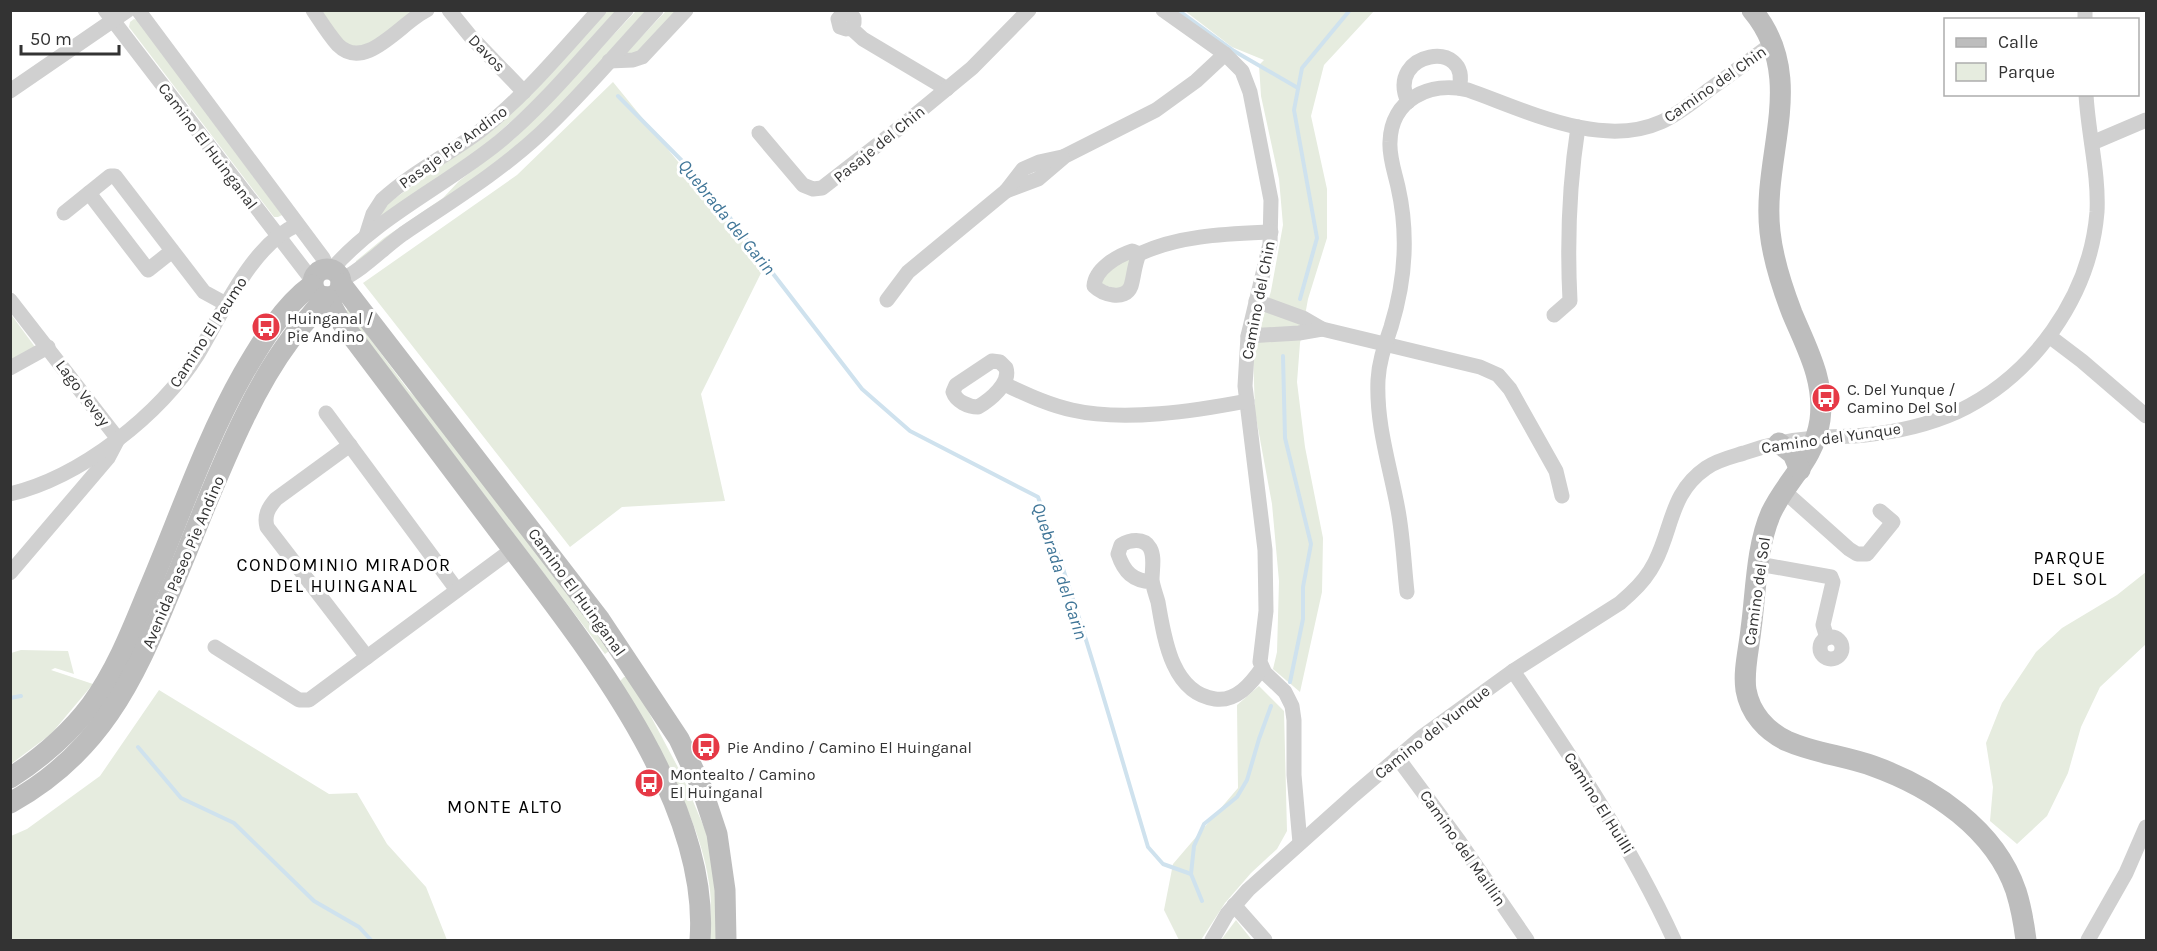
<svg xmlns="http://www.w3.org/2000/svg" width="2157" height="951" font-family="Karla,sans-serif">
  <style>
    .green { fill: #e6ecdf }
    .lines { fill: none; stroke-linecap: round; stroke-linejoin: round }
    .stream { stroke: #cfe2ee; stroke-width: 4 }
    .street { stroke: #d0d0d0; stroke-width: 15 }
    .secondary { stroke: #bdbdbd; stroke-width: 21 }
    .labels { text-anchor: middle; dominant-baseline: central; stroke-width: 6; stroke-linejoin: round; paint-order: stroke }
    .street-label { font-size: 16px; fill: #333; stroke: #fff }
    .poi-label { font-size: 16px; fill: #333; stroke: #fff; text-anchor: start }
    .water-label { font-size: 18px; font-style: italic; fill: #3f7597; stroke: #fff }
    .neighbourhood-label { font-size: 18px; letter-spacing: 1.5px; fill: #000; stroke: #fff }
  </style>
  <rect width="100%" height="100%" fill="#fff"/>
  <!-- green -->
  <g class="green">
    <path d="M319,11H415C400,22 365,56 346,44C337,39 326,19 319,11Z"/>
    <path d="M606,11H616L539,96L485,145L380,218L384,206L496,127L535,91Z"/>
    <path d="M636,11H646C617,42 589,75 560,106C501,168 425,214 356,263V261L384,238L443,198L459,181L515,138Z"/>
    <path d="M666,11H680L641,52L622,57Z"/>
    <path d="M1185,11H1374L1324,65L1311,116L1327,189V238L1308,299L1300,343L1297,382L1305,447L1323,538L1322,592L1300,692L1273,669L1277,652L1279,581L1272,504L1255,412L1253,353L1271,291L1283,225L1279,179L1261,96L1259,65L1264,60L1232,47Z"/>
    <path d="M134,19L137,20L282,215L278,217H274L129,27L130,22Z"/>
    <path d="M613,82L764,267L701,394L725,501L622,507L570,547L363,283L517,175Z"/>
    <path d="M1132,254L1127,284L1120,290L1101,284L1106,270Z"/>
    <path d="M348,309L409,391L429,410L587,614L609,651L605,654L345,311Z"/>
    <path d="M10,313L35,347L10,361Z"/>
    <path d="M2146,572V644L2100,687L2081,727L2068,773L2047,816L2017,844L1990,821L1993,787L1986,743L2002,703L2036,652L2062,628L2117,595Z"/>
    <path d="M21,650L68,651L74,674L55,668L51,670L93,684L51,734L11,764V653Z"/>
    <path d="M624,677H630L682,775L706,832L715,863L717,940H708C710,924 712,907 710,890C701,814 655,748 619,682Z"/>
    <path d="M1259,686L1284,711L1287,831L1277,849L1251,873L1225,903L1201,940H1179L1164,910L1173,864L1238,788L1237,705Z"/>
    <path d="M159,690L329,794L357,793L387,844L426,887L447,940H12L11,836L27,829L100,776Z"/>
    <path d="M1236,920L1252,940H1221Z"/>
  </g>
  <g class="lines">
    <!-- stream -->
    <g class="stream">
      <path d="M1178,10L1234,51L1298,88"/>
      <path d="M618,96L700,179L862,389L910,431L1038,497C1080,612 1113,730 1148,847L1163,864L1191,874"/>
      <path d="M1300,299L1317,238L1294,110L1302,68L1350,10"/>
      <path d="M1283,356L1285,438L1311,544L1303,587V619L1290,682"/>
      <path d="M10,698L21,696"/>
      <path d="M138,747L181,798L234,823L314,901L359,927L371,940"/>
      <path d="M1202,901L1191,874L1194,846L1204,824L1237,797L1247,780L1259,739L1271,706"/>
    </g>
    <!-- street -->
    <g class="street">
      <path d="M105,10L312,280"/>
      <path d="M138,10L323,258L328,268"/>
      <path d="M313,10C321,22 329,35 338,45C366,73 402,21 427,10"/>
      <path d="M449,10L471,37L524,92"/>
      <path d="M1163,10L1225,54L1242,71L1250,92L1271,200L1270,244L1248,336L1245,386L1265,550L1266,611L1260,662L1265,673L1285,692L1292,706L1294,720V775L1300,843"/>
      <path d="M2085,10V20"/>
      <path d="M851,28L854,23V18L848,12L843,13L838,19L840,27L846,29L851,28L863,39L947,89"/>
      <path d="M609,61L633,60L642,57L686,10"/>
      <path d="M10,91L128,10"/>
      <path d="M1408,102C1385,51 1472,38 1459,88"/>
      <path d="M759,133L803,185L813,189L822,188L898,129L972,68L1029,10"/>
      <path d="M2092,143L2146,120"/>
      <path d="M1006,191L1038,179L1065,156L1156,110L1196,81L1225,54"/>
      <path d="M89,193L148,270L172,251"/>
      <path d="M64,213L110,176H115L204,292L226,304"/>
      <path d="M366,236L373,214L382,200C411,173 448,155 480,131C524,97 561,52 599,10"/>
      <path d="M1132,251L1139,254C1134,266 1134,276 1131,286C1125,302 1102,294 1094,286C1095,269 1117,256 1132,251Z"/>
      <path d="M1139,254C1180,235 1227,234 1271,232"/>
      <path d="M332,269C379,216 445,186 499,142C546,103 584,55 626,10"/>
      <path d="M341,280C364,269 382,249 403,234C450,202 498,173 540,134C581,96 618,51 656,10"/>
      <path d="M10,300L118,439L108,458L10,573"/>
      <path d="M887,300L908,272L1006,191L1023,169L1039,162L1062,157"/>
      <path d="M1256,301L1303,318L1322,329L1480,367L1498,375L1510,389L1556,471L1562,496"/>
      <path d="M1554,315L1570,301C1567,242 1569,185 1578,127"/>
      <path d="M1248,336L1299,333L1322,329"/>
      <path d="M2049,336L2082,361L2146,416"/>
      <path d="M992,361L1000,362L1006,368C1011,383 990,400 978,407C968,407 956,401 953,392L956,385Z"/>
      <path d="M10,368L48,347"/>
      <path d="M1004,384C1026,394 1048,405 1072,410C1124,422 1195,411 1247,401"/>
      <path d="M326,413L457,590"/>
      <path d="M350,445L276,499C268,508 264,516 267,527L367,657"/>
      <path d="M1784,491L1849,549L1857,554H1867L1893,522L1880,511"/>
      <path d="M10,494C81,477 160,415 198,354C222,314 252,244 297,225"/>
      <path d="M1759,564L1831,577L1833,582L1823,625L1827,638"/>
      <path d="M1152,582C1133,581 1124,572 1118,554L1121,545C1129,540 1144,537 1150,548C1155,557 1152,569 1152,580C1153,587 1156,595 1158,602C1164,636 1171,693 1215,699C1236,702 1251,684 1262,668"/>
      <path d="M1407,592C1404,565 1403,537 1398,510C1390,466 1376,425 1378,380C1379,361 1385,345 1391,327C1398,304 1403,279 1404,255C1405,233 1403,209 1398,187C1395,173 1389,157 1390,142C1391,99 1430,81 1468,90C1525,110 1601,149 1661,122C1679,114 1694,101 1710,89C1731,74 1752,59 1773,43"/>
      <circle cx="1831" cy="648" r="11"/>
      <path d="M215,647L299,700H309L513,549"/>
      <path d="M1513,671C1572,758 1630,844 1674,940"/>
      <path d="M1397,757L1459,841L1527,940"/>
      <path d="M1234,905L1265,940"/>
      <path d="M1212,940L1227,914L1248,890L1354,795L1423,736L1513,671L1620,603L1630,594C1640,585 1649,574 1655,562C1673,527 1670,493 1706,468C1717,460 1731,457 1744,453C1767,445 1790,440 1815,438C1831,436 1848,437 1865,435C1896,432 1928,425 1957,412C2033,376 2090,297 2097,212C2099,173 2088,134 2086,94"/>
      <path d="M2088,940L2126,873L2146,827"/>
    </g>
    <!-- secondary -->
    <g class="secondary">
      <path d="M1752,10C1809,78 1761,155 1770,232C1773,260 1782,287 1792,313C1807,349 1825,380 1820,420C1814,461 1787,479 1771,513C1756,547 1756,593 1751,629C1749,649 1743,671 1746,690C1750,713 1766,731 1787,741C1814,753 1845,756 1873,766C1932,787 1995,829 2016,891C2021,907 2024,924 2026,940"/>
      <circle cx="327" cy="283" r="14"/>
      <path d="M341,284L600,620L679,739L701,786L717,834L725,890L726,940"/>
      <path d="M327,297L339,319C391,388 443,457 495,526C577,635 711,796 700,940"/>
      <path d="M1779,443L1793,454L1800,470"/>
      <path d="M10,778C41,758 69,734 91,705C116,671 132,630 148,591C178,521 205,441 243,374C261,343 283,306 312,285"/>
      <path d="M10,803C99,754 133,682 169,594C194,536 216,475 244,418C257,391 272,364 290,340C301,325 315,313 324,297"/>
    </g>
  </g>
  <!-- icons -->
  <defs>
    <g id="bus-disc" transform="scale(1.5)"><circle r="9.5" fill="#e63946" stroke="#fff"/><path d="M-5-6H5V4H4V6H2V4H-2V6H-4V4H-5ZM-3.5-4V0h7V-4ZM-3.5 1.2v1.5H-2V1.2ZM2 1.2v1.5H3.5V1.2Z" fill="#fff"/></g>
  </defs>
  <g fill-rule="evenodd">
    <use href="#bus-disc" x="266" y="327"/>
    <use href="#bus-disc" x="1826" y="398"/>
    <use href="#bus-disc" x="706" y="747"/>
    <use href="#bus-disc" x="649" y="783"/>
  </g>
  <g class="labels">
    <!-- street labels -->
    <g class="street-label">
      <text transform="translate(487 53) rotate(46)">Davos</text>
      <text transform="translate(1715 84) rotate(-35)">Camino del Chin</text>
      <text transform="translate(879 144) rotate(-39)">Pasaje del Chin</text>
      <text transform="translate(208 146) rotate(53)">Camino El Huinganal</text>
      <text transform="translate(453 147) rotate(-36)">Pasaje Pie Andino</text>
      <text transform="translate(1258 300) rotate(-79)">Camino del Chin</text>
      <text transform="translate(208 332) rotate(-57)">Camino El Peumo</text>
      <text transform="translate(83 393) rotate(53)">Lago Vevey</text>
      <text transform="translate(1831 438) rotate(-8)">Camino del Yunque</text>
      <text transform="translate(183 562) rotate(-67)">Avenida Paseo Pie Andino</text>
      <text transform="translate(1757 591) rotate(-82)">Camino del Sol</text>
      <text transform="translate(577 592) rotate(54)">Camino El Huinganal</text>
      <text transform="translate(1432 732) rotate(-38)">Camino del Yunque</text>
      <text transform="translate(1599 803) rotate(58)">Camino El Huilli</text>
      <text transform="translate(1463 848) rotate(55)">Camino del Maillin</text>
    </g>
    <!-- poi labels -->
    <g class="poi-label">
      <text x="287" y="318">Huinganal /<tspan x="287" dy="18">Pie Andino</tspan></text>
      <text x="1847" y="389">C. Del Yunque /<tspan x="1847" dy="18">Camino Del Sol</tspan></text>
      <text x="727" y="747">Pie Andino / Camino El Huinganal</text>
      <text x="670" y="774">Montealto / Camino<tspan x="670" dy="18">El Huinganal</tspan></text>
    </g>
    <!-- water labels -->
    <g class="water-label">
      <text transform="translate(727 217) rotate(51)">Quebrada del Garin</text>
      <text transform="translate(1060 571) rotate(72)">Quebrada del Garin</text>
    </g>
    <!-- neighbourhood labels -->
    <g class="neighbourhood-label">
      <text x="2070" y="558">PARQUE<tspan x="2070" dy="21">DEL SOL</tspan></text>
      <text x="344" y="565">CONDOMINIO MIRADOR<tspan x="344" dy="21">DEL HUINGANAL</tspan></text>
      <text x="505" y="807">MONTE ALTO</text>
    </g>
  </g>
  <!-- border -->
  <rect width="2157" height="951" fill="none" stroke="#333333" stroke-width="24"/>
  <!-- legend -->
  <rect x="1944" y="18" width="195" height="78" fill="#ffffff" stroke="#adadad" stroke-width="1.5"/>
  <rect x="1956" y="38" width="30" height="9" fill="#bdbdbd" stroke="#adadad" stroke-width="1.5"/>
  <text x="1998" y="48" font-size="18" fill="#333333">Calle</text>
  <rect x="1956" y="63" width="30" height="18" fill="#e6ecdf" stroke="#adadad" stroke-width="1.5"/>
  <text x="1998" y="78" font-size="18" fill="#333333">Parque</text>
  <!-- scale -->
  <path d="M21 45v9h98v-9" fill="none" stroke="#333333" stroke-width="3"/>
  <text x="30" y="45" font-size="18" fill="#333333" stroke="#ffffff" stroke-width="4.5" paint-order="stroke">50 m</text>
</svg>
